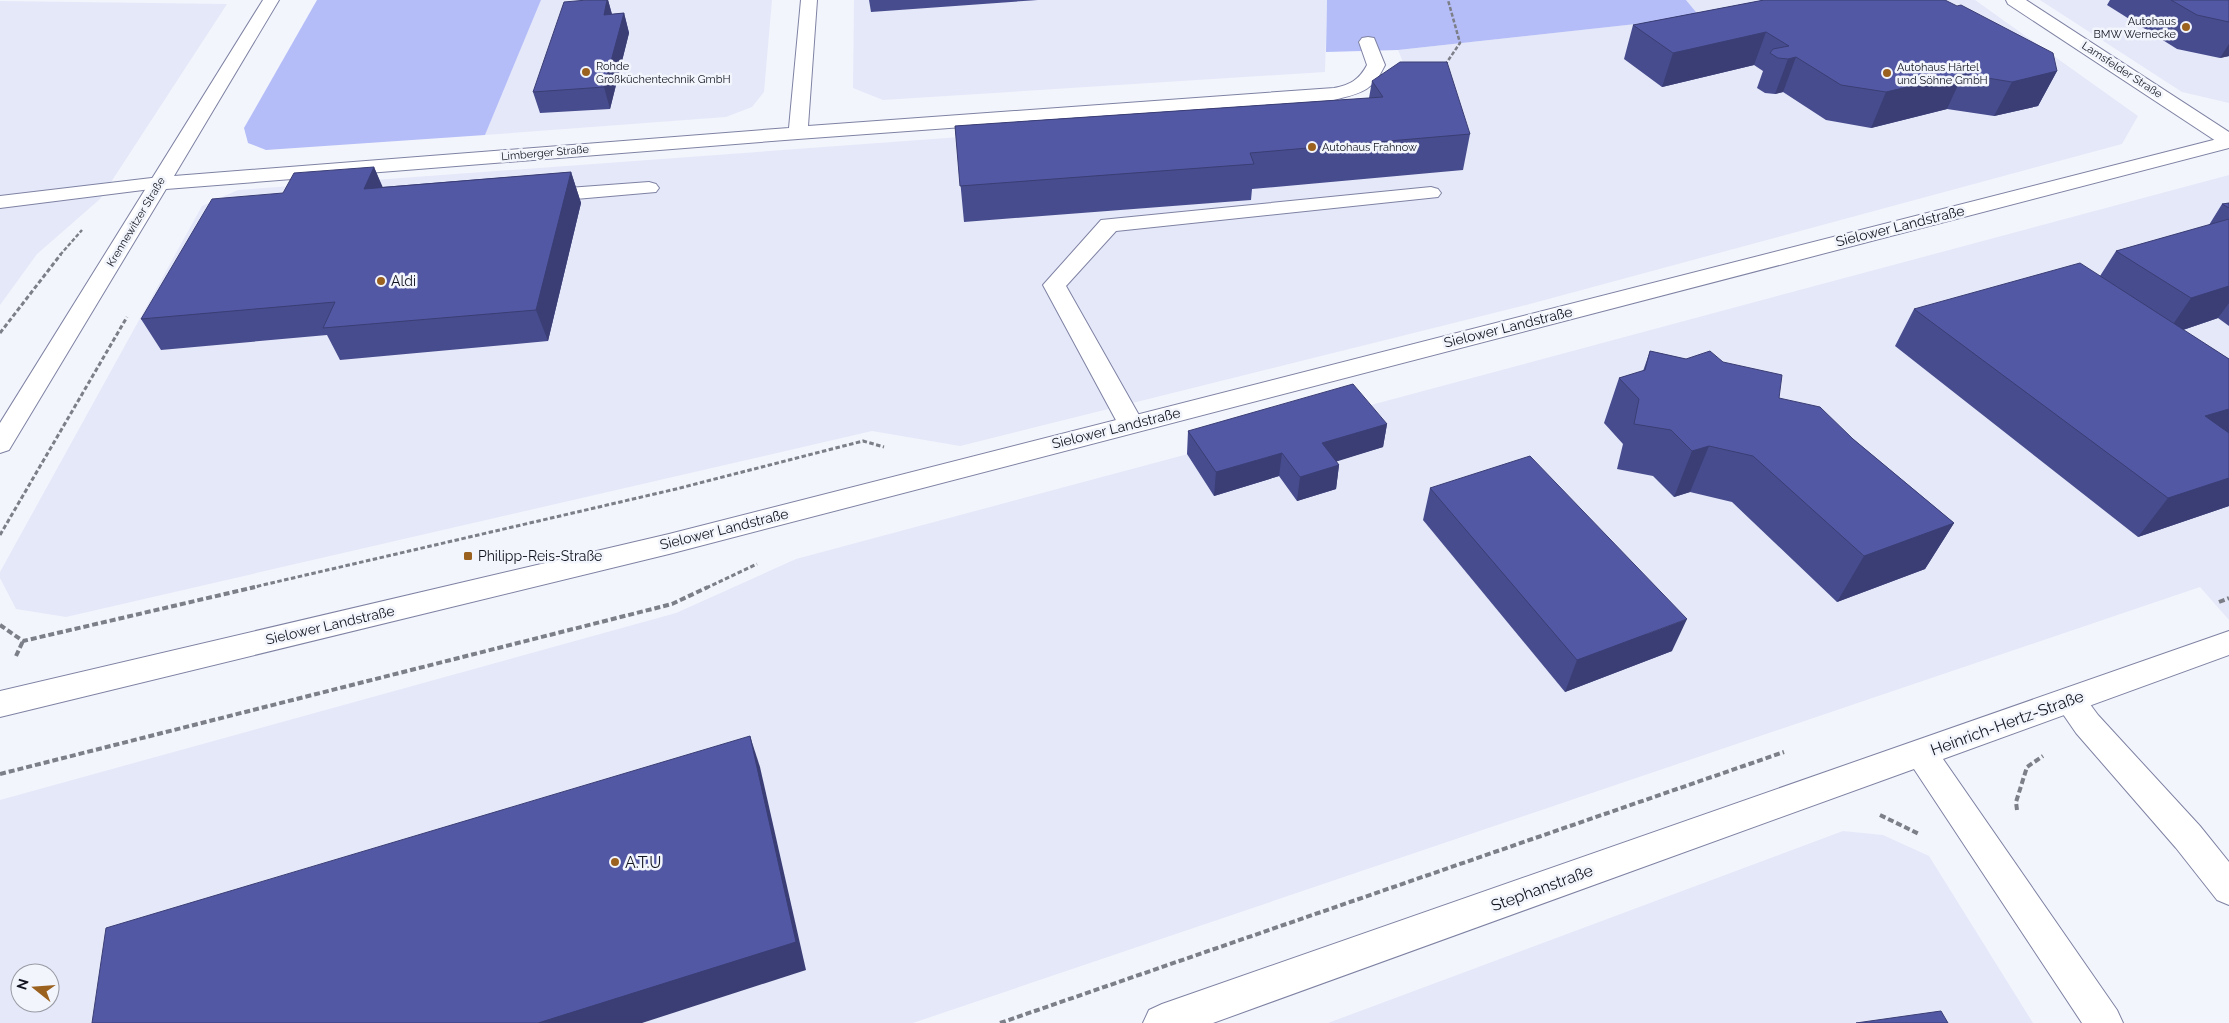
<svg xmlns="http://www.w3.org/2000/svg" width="2229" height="1023" font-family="Raleway,sans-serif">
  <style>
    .built { fill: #e5e8f9; fill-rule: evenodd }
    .green { fill: #b4bdf7 }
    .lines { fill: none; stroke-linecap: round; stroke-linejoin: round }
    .service-casing { stroke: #7e82a3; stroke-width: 2 }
    .minor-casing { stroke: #7e82a3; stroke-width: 2 }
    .secondary-casing { stroke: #7e82a3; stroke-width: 2 }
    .path-far2 { stroke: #7c7e88; stroke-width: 2.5; stroke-dasharray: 4 2; stroke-linecap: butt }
    .path-far1 { stroke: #7c7e88; stroke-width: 3; stroke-dasharray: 4.5 2.5; stroke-linecap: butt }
    .path { stroke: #7c7e88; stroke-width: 4; stroke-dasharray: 6 3; stroke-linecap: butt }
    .service { fill: #fff; fill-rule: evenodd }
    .minor { fill: #fff; fill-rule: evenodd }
    .secondary { fill: #fff; fill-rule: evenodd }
    .wall { fill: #474c8e }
    .shaded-wall { fill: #3a3e74 }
    .building { fill: #5358a5; stroke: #3a3e74 }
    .poi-dot { fill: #9b621f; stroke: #f3f5fc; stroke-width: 2 }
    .labels { text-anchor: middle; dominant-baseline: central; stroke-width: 5; stroke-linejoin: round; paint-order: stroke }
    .far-poi-label { font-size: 11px; fill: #121420; stroke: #f3f5fc; text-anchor: start }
    .far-street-label { font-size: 11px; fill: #121420; stroke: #f3f5fc }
    .street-label { font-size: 14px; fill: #121420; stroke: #f3f5fc }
    .poi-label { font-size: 14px; fill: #121420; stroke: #f3f5fc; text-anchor: start }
    .near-street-label { font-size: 16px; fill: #121420; stroke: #f3f5fc }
    .near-poi-label { font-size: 16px; fill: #121420; stroke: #f3f5fc; text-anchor: start }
  </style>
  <rect width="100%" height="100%" fill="#f3f5fc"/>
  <!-- built -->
  <g class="built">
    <path d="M541,0H772L764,92L752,107L726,117L485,135Z"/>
    <path d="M854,0H1327L1325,72L883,100L853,88Z"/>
    <path d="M1686,0H1975L2138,116L2122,144L1530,304L960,446L872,431L66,617L16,609L0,578V572L202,206L238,190L1355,108L1384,93L1405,67L1398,50L1699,17Z"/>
    <path d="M2040,0H2229V103L2182,92Z"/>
    <path d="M0,1L227,4L100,199L37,254L0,305Z"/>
    <path d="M2229,175V620L2200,587L913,1023H0V800L676,613L796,559ZM20,973H50V1003H20Z"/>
    <path d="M1843,831L1883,835L1929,856L2033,1023H1328Z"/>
  </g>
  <!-- green -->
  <g class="green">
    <path d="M317,0H541L485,135L266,150L248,143L244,128Z"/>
    <path d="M1327,0H1686L1700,17L1398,50L1326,52Z"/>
  </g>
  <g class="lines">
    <!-- service casing -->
    <g class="service-casing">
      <g id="service">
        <path d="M160,177L167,179L170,183L167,187L0,208V196Z"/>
        <path d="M649,182L656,184L659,188L656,192L541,202L534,200L530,196L534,192L541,190Z"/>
        <path d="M1431,187L1438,189L1441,193L1438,197L1116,231L1066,286L1144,424L1140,430L1131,432L1122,430L1118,424L1043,285L1101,220Z"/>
        <path d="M2070,688L2081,692L2098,715L2200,826L2229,862V905L2217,900L2176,848L2076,733L2054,701L2059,692Z"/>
      </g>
    </g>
    <!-- minor casing -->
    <g class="minor-casing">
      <g id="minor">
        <path d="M263,0H279L174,176L789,128L801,0H817L808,126L1334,88C1350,85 1359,80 1367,65L1359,42L1362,38L1368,37L1374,38L1385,65C1372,92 1361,93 1334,100L798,139L166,189L9,450L0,453V423Z"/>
        <path d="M2006,0H2026L2229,132V147L2222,145L2008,4Z"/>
        <path d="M2229,631V655L1943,759L2117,1010L2123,1023H2082L1914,769L1213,1023H1143L1149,1010L1162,1004Z"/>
      </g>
    </g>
    <!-- secondary casing -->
    <g class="secondary-casing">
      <path id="secondary" d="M2229,136V148L669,554L0,717V691L669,534Z"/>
    </g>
    <!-- path-far2 -->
    <g class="path-far2">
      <path d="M1445,65L1460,43L1448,0"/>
      <path d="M60,255L82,230"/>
    </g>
    <!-- path-far1 -->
    <g class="path-far1">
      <path d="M0,333L61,254"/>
      <path d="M0,535L127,317"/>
      <path d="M250,588L676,489L863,441L884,447"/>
      <path d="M706,588L757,564"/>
    </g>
    <!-- path -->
    <g class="path">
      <path d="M2219,602L2229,598"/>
      <path d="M0,625L23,641L255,587"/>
      <path d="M16,656L23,641"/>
      <path d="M0,774L672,604L708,587"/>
      <path d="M2017,810L2016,802L2027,767L2043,756"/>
      <path d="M1880,815L1919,834"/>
      <path d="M1000,1023L1784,752"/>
    </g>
    <!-- service -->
    <use href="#service" class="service"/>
    <!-- minor -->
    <use href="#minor" class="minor"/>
    <!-- secondary -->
    <use href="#secondary" class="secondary"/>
  </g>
  <!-- wall -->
  <g class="wall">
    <path d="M608,0L612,14L624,13L629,33L610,109L540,113L533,92Z"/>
    <path d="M869,0H1038L871,12Z"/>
    <path d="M1764,0L2057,71L2038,106L1994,116L1947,109L1871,128L1826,120L1783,92L1775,94L1765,93L1757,88L1763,71L1754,65L1662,87L1624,59L1633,25Z"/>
    <path d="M2110,0H2229V56L2220,58L2177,49L2107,5Z"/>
    <path d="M1372,81L1470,134L1463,170L1252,189L1251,200L964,222L955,126L1369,98Z"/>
    <path d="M374,167L382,187L571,172L581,203L548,341L340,360L327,335L161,350L141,319L283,193Z"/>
    <path d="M2229,203V326L2218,318L2183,330L2229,359V506L2138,537L1895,346L1914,309L2100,276L2116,251L2209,225L2222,204Z"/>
    <path d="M1650,351L1686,359L1723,362L1779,398L1853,439L1954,523L1925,569L1837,602L1732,502L1690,492L1674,497L1653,476L1617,469L1623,444L1604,423L1619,378L1643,371Z"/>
    <path d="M1387,424L1383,447L1336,461L1339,465L1336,489L1297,501L1279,476L1214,496L1187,454L1188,431Z"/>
    <path d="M1430,488L1672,651L1565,692L1423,520Z"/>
  </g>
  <!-- shaded-wall -->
  <g class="shaded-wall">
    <path d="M607,0H608L613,19L604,15Z"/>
    <path d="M624,13L629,33L610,109L604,87Z"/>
    <path d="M1766,32L1754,65L1662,87L1673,53Z"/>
    <path d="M2229,44V56L2220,58Z"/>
    <path d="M1796,57L1783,92L1775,94L1788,59Z"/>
    <path d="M2057,71L2038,106L1994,116L2012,82Z"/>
    <path d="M1963,74L1947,109L1871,128L1886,92Z"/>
    <path d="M374,167L387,197L364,189Z"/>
    <path d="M571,172L581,203L548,341L536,310Z"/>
    <path d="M2229,286V303L2218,318L2165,336L2191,298Z"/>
    <path d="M2229,409V438L2205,416Z"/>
    <path d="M1387,424L1383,447L1319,467L1322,443Z"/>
    <path d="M1709,446L1690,492L1674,497L1692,451Z"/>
    <path d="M1282,453L1279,476L1214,496L1216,472Z"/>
    <path d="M1339,465L1336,489L1297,501L1300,477Z"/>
    <path d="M2229,478V506L2138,537L2168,498Z"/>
    <path d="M1954,523L1925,569L1837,602L1864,556Z"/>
    <path d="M1687,619L1672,651L1565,692L1577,660Z"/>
    <path d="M750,736L760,767L806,970L642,1023H538Z"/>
  </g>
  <!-- building -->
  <g class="building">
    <path d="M587,0H607L604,15L624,13L604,87L533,92L564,2Z"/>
    <path d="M1764,0H1945L1957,6L1961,5L2053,53L2057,71L2012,82L1963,74L1886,92L1841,85L1796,57L1788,59L1778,58L1770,53L1773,49L1789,46L1766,32L1673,53L1633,25Z"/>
    <path d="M2171,0H2229V22L2197,15Z"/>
    <path d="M1400,62H1447L1470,134L1250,153L1254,164L960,186L955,126L1383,97L1372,81Z"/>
    <path d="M374,167L364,189L571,172L536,310L323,328L335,302L141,319L212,199L283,193L294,173Z"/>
    <path d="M2229,203V208L2222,204Z"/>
    <path d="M2229,219V286L2191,298L2116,251Z"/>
    <path d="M2080,263L2229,359V409L2205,416L2229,433V478L2168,498L1914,309Z"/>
    <path d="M1650,351L1686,359L1710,351L1723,362L1782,375L1779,398L1820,407L1853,439L1954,523L1864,556L1753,456L1709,446L1692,451L1671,430L1634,424L1639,399L1619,378L1645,370Z"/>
    <path d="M1353,384L1387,424L1322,443L1339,465L1300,477L1282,453L1216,472L1188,431Z"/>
    <path d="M1530,456L1687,619L1577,660L1430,488Z"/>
    <path d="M750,736L796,942L538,1023H92L106,928Z"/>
    <path d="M1941,1011L1948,1023H1856Z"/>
  </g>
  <!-- markers -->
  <g class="poi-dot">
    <circle cx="2186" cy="27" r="5"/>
    <circle cx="586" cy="72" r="5"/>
    <circle cx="1887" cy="73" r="5"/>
    <circle cx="1312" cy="147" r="5"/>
    <circle cx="381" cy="281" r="5"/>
    <rect x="463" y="551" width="10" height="10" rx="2.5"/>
    <circle cx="615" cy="862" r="5"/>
  </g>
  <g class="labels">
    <!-- far-poi labels -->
    <g class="far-poi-label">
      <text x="2176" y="21" text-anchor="end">Autohaus<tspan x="2176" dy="13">BMW Wernecke</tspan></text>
      <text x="596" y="66">Rohde<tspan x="596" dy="13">Großküchentechnik GmbH</tspan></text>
      <text x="1897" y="67">Autohaus Härtel<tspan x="1897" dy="13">und Söhne GmbH</tspan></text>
      <text x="1322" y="147">Autohaus Frahnow</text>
    </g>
    <!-- far-street labels -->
    <g class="far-street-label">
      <text transform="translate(2122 70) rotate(33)">Lamsfelder Straße</text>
      <text transform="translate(545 153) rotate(-5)">Limberger Straße</text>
      <text transform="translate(136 222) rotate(-59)">Krennewitzer Straße</text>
    </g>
    <!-- street labels -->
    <g class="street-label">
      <text transform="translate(1900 226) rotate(-14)">Sielower Landstraße</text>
      <text transform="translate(1508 327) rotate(-14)">Sielower Landstraße</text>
      <text transform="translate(1116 428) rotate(-14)">Sielower Landstraße</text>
      <text transform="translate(724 529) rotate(-14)">Sielower Landstraße</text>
      <text transform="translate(330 625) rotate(-13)">Sielower Landstraße</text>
    </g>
    <!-- poi labels -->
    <g class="poi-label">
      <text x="391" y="281">Aldi</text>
      <text x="478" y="556">Philipp-Reis-Straße</text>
    </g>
    <!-- near-street labels -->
    <g class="near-street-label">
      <text transform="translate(2007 723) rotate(-20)">Heinrich-Hertz-Straße</text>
      <text transform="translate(1542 888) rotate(-20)">Stephanstraße</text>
    </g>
    <!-- near-poi labels -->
    <g class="near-poi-label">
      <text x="625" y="862">A.T.U</text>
    </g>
  </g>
  <!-- north arrow -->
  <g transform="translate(35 988) rotate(287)"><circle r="24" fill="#f3f5fc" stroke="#999ba4"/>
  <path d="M0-4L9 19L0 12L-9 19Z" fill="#9b621f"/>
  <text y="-8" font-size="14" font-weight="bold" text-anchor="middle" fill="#121420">N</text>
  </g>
</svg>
